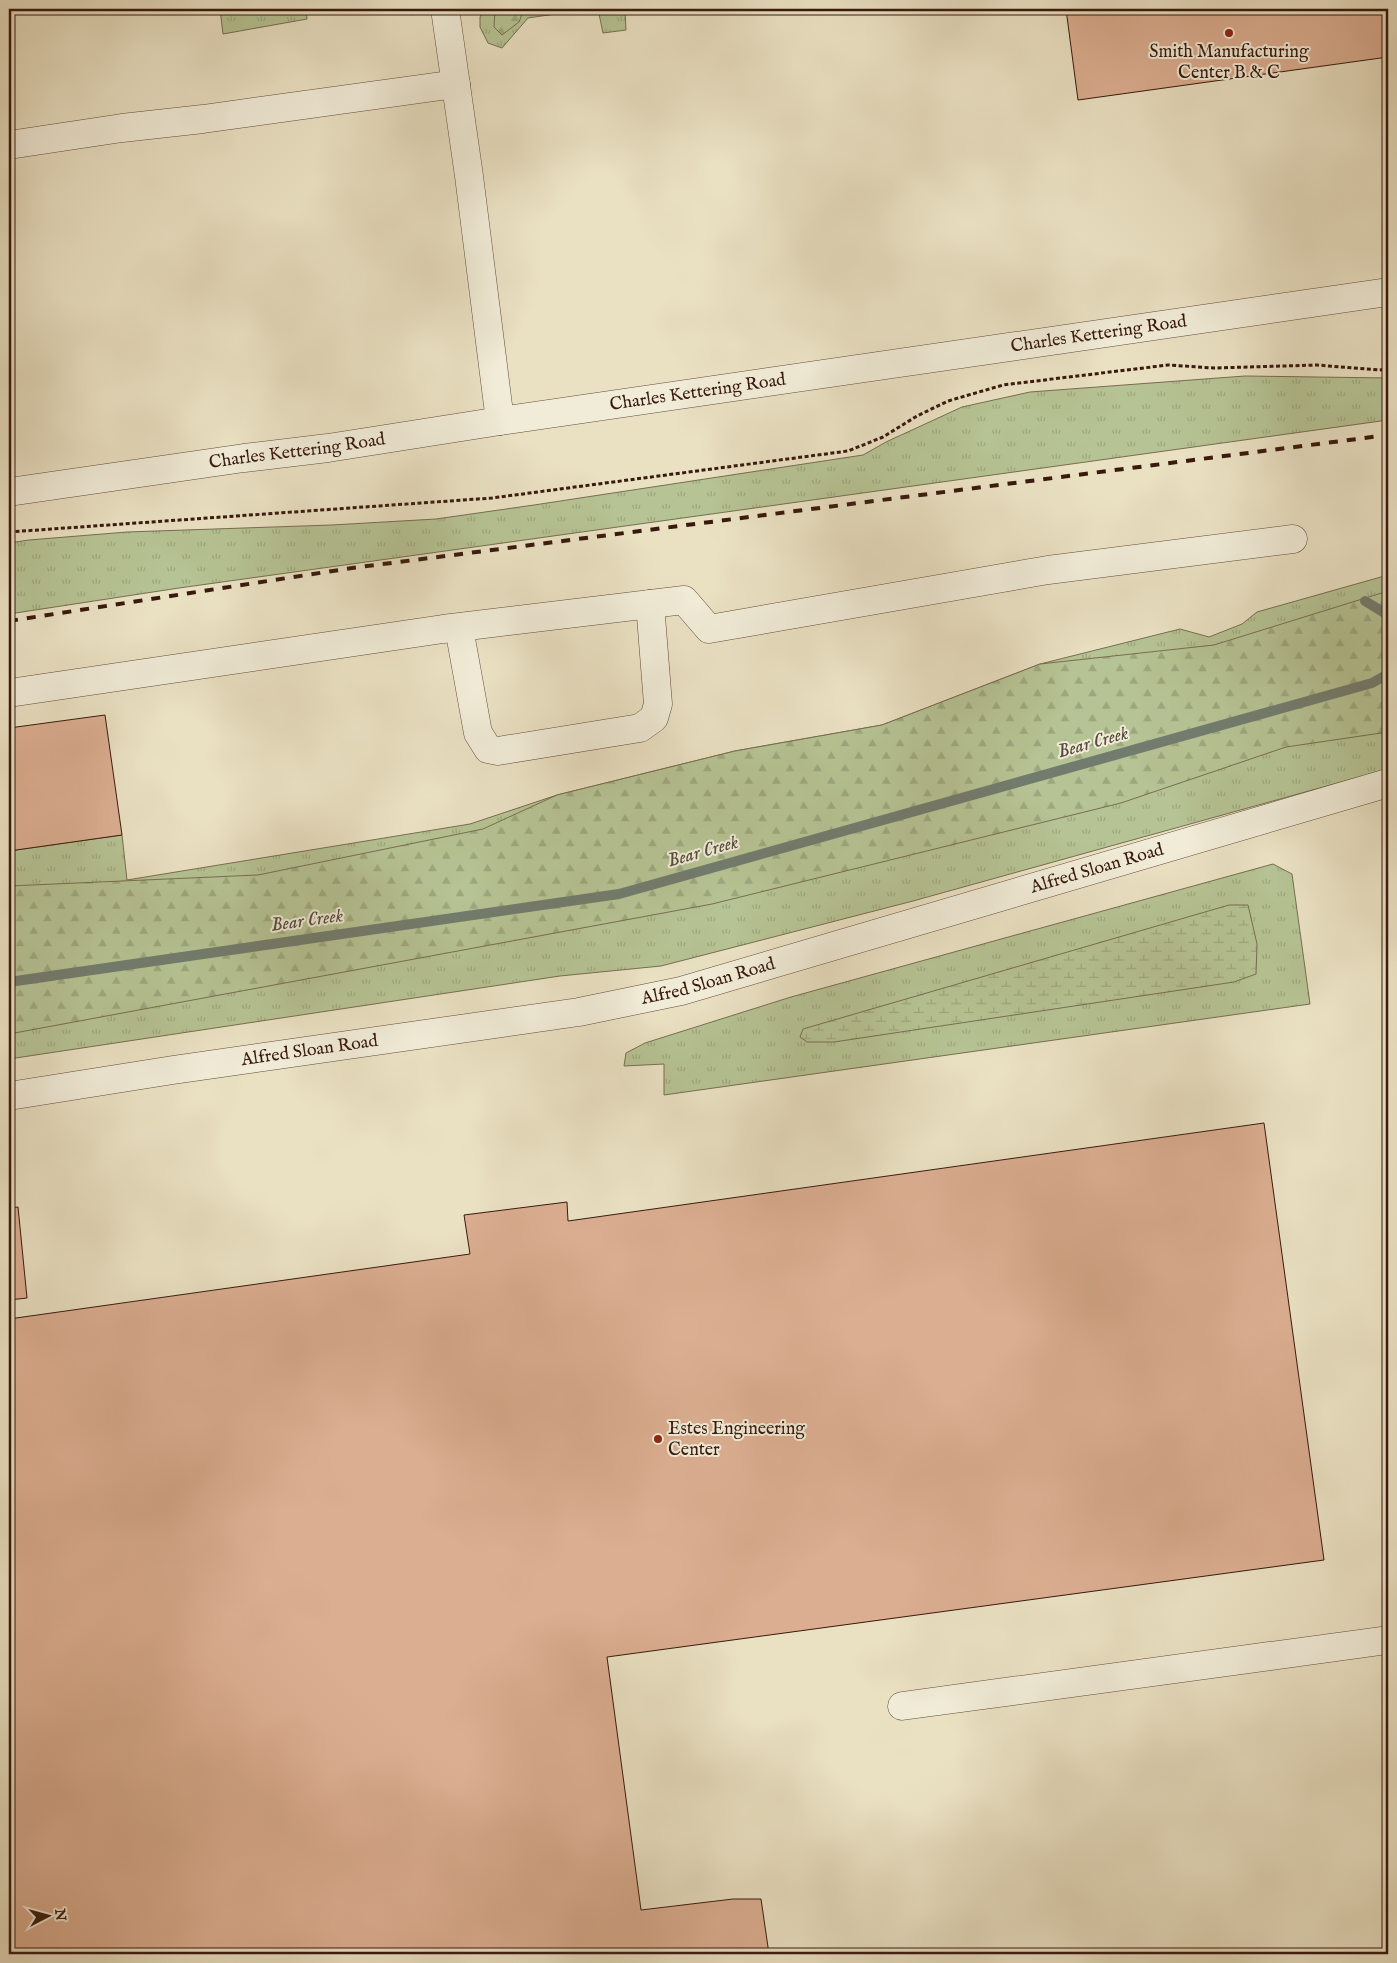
<svg xmlns="http://www.w3.org/2000/svg" width="1397" height="1963" font-family="'IM FELL English',serif">
  <style>
    .grass { fill: url(#grass-tufts); stroke: #776e50 }
    .forest { fill: url(#forest-firs); stroke: #776e50 }
    .wetland { fill: url(#wetland-marsh); stroke: #776e50 }
    .lines { fill: none; stroke-linecap: round; stroke-linejoin: round }
    .stream { stroke: #727c6e; stroke-width: 10 }
    .building { fill: #dbae91; stroke: #38190d }
    .minor-casing { stroke: #644b3a; stroke-width: 29 }
    .path { stroke: #38190d; stroke-width: 3; stroke-dasharray: 4 2.5; stroke-linecap: butt }
    .minor { stroke: #f1ecd8; stroke-width: 28 }
    .rail { stroke: #38190d; stroke-width: 4; stroke-dasharray: 9 9; stroke-linecap: butt }
    .poi-dot { fill: #8f2418; stroke: #f1ecd8; stroke-width: 2 }
    .labels { text-anchor: middle; dominant-baseline: central; stroke-width: 4; stroke-linejoin: round; paint-order: stroke }
    .poi-label { font-size: 18px; fill: #38190d; stroke: #f1ecd8 }
    .street-label { font-size: 18px; fill: #38190d; stroke: #f1ecd8 }
    .water-label { font-size: 19px; font-style: italic; fill: #554b3d; stroke: #f1ecd8 }
  </style>
  <defs>
    <pattern id="grass-tufts" width="24" height="20" patternUnits="userSpaceOnUse" patternTransform="scale(1.25)"><rect width="24" height="20" fill="#b6c394"/><path d="M3 7l-1-3M5 7V3M7 7l1-3M15 17l-1-3M17 17v-4M19 17l1-3" fill="none" stroke="#9da77e"/></pattern>
    <pattern id="forest-firs" width="22" height="20" patternUnits="userSpaceOnUse" patternTransform="scale(1.25)"><rect width="22" height="20" fill="#b6c394"/><path d="M5 1l3.5 6h-7zM16 11l3.5 6h-7z" fill="#9da77e"/></pattern>
    <pattern id="wetland-marsh" width="20" height="14" patternUnits="userSpaceOnUse" patternTransform="scale(1.25)"><rect width="20" height="14" fill="#b6c394"/><path d="M1 5h8M5 5V1M11 12h8M15 12V8" fill="none" stroke="#9da77e"/></pattern>
  </defs>
  <rect width="100%" height="100%" fill="#eae1c3"/>
  <filter id="stains"><feTurbulence type="fractalNoise" baseFrequency=".004" numOctaves="4"/><feColorMatrix values="0 0 0 0 .2 0 0 0 0 .09 0 0 0 0 .02 0 0 0 .5 -.17"/></filter>
  <radialGradient id="worn" r=".72"><stop offset=".6" stop-color="#630" stop-opacity="0"/><stop offset="1" stop-color="#630" stop-opacity=".3"/></radialGradient>
  <!-- grass -->
  <g class="grass">
    <path d="M220,9H306L307,19L223,34Z"/>
    <path d="M484,9H590L528,18L502,48L488,43L480,27V17Z"/>
    <path d="M598,9H625L626,30L603,33Z"/>
    <path d="M1245,376L1388,378V420L179,588L9,614V543L29,540L127,532L332,525L436,519L534,505L863,455L886,442L962,407L1030,392Z"/>
    <path d="M1388,575V769L913,901L661,966L560,976L9,1059V851L122,835L127,880L470,824L557,795L735,751L882,725L1040,664L1180,629L1209,637L1242,624L1257,612Z"/>
    <path d="M1273,864L1292,874L1310,1004L664,1095V1064L624,1066L626,1053L645,1043L791,997Z"/>
  </g>
  <!-- forest -->
  <g class="forest">
    <path d="M495,9H524L519,22L502,35L494,27Z"/>
    <path d="M1388,591V732L1286,747L1121,803L712,904L9,1034V886L258,875L483,829L557,795L735,751L882,725L1040,664L1214,645Z"/>
  </g>
  <!-- wetland -->
  <path class="wetland" d="M1229,905H1248L1257,944L1256,974L1234,982L834,1042H807L800,1037L803,1029Z"/>
  <g class="lines">
    <!-- stream -->
    <g class="stream">
      <path d="M1365,601L1388,615"/>
      <path d="M9,982L619,894L1372,683L1388,674"/>
    </g>
  </g>
  <!-- building -->
  <g class="building">
    <path d="M1066,9H1388V57L1078,100Z"/>
    <path d="M105,715L122,835L9,851V728Z"/>
    <path d="M1264,1123L1324,1560L607,1657L641,1910L733,1899H761L769,1954H9V1319L470,1254L464,1215L567,1202L568,1221Z"/>
    <path d="M18,1207L27,1298L9,1300V1208Z"/>
  </g>
  <g class="lines">
    <!-- minor casing -->
    <g class="minor-casing">
      <g id="minor">
        <path d="M445,9L469,176L500,421"/>
        <path d="M9,145L122,128L203,119L456,84"/>
        <path id="s1" d="M9,492L244,458L328,448L500,421L1388,292"/>
        <path d="M459,628L478,733L488,749L498,751L640,728L654,718L658,704L650,604"/>
        <path d="M9,693L443,629L684,600L709,629L1048,570L1293,539"/>
        <path id="s2" d="M9,1096L173,1070L579,1012L681,991L1388,783"/>
        <path d="M902,1706L1388,1640"/>
      </g>
    </g>
    <!-- path -->
    <g class="path">
      <path d="M409,9V14L414,13"/>
      <path d="M9,532L492,498L848,451L883,437L917,416L948,401L1003,385L1168,365L1214,368L1317,365L1379,370L1388,369"/>
    </g>
    <!-- minor -->
    <use href="#minor" class="minor"/>
    <!-- rail -->
    <path class="rail" d="M9,621L352,568L1388,435"/>
  </g>
  <!-- markers -->
  <g class="poi-dot">
    <circle cx="1229" cy="33" r="5"/>
    <circle cx="658" cy="1439" r="5"/>
  </g>
  <g class="labels">
    <!-- poi labels -->
    <g class="poi-label">
      <text x="1229" y="52">Smith Manufacturing<tspan x="1229" dy="21">Center B &amp; C</tspan></text>
      <text x="668" y="1429" text-anchor="start">Estes Engineering<tspan x="668" dy="21">Center</tspan></text>
    </g>
    <!-- street labels -->
    <g class="street-label">
      <text stroke="none"><textPath href="#s1" startOffset="1101">Charles Kettering Road</textPath></text>
      <text stroke="none"><textPath href="#s1" startOffset="696">Charles Kettering Road</textPath></text>
      <text stroke="none"><textPath href="#s1" startOffset="291">Charles Kettering Road</textPath></text>
      <text stroke="none"><textPath href="#s2" startOffset="1114">Alfred Sloan Road</textPath></text>
      <text stroke="none"><textPath href="#s2" startOffset="709">Alfred Sloan Road</textPath></text>
      <text stroke="none"><textPath href="#s2" startOffset="304">Alfred Sloan Road</textPath></text>
    </g>
    <!-- water labels -->
    <g class="water-label">
      <text transform="translate(1093 743) rotate(-16)">Bear Creek</text>
      <text transform="translate(703 852) rotate(-16)">Bear Creek</text>
      <text transform="translate(307 921) rotate(-8)">Bear Creek</text>
    </g>
  </g>
  <!-- margin -->
  <rect width="1397" height="1963" fill="none" stroke="#eae1c3" stroke-width="30"/>
  <rect x="10" y="10" width="1377" height="1943" fill="none" stroke="#38190d" stroke-width="2.5"/>
  <rect x="15" y="15" width="1367" height="1933" fill="none" stroke="#38190d"/>
  <!-- north arrow -->
  <g transform="translate(48 1916) rotate(84)" stroke="#f1ecd8" stroke-width="4" paint-order="stroke">
  <path d="M0-4L9 19L0 12L-9 19Z" fill="#38190d"/>
  <text y="-8" font-size="14" font-weight="bold" text-anchor="middle" fill="#38190d">N</text>
  </g>
  <rect width="100%" height="100%" filter="url(#stains)"/>
  <rect width="100%" height="100%" fill="url(#worn)"/>
</svg>
